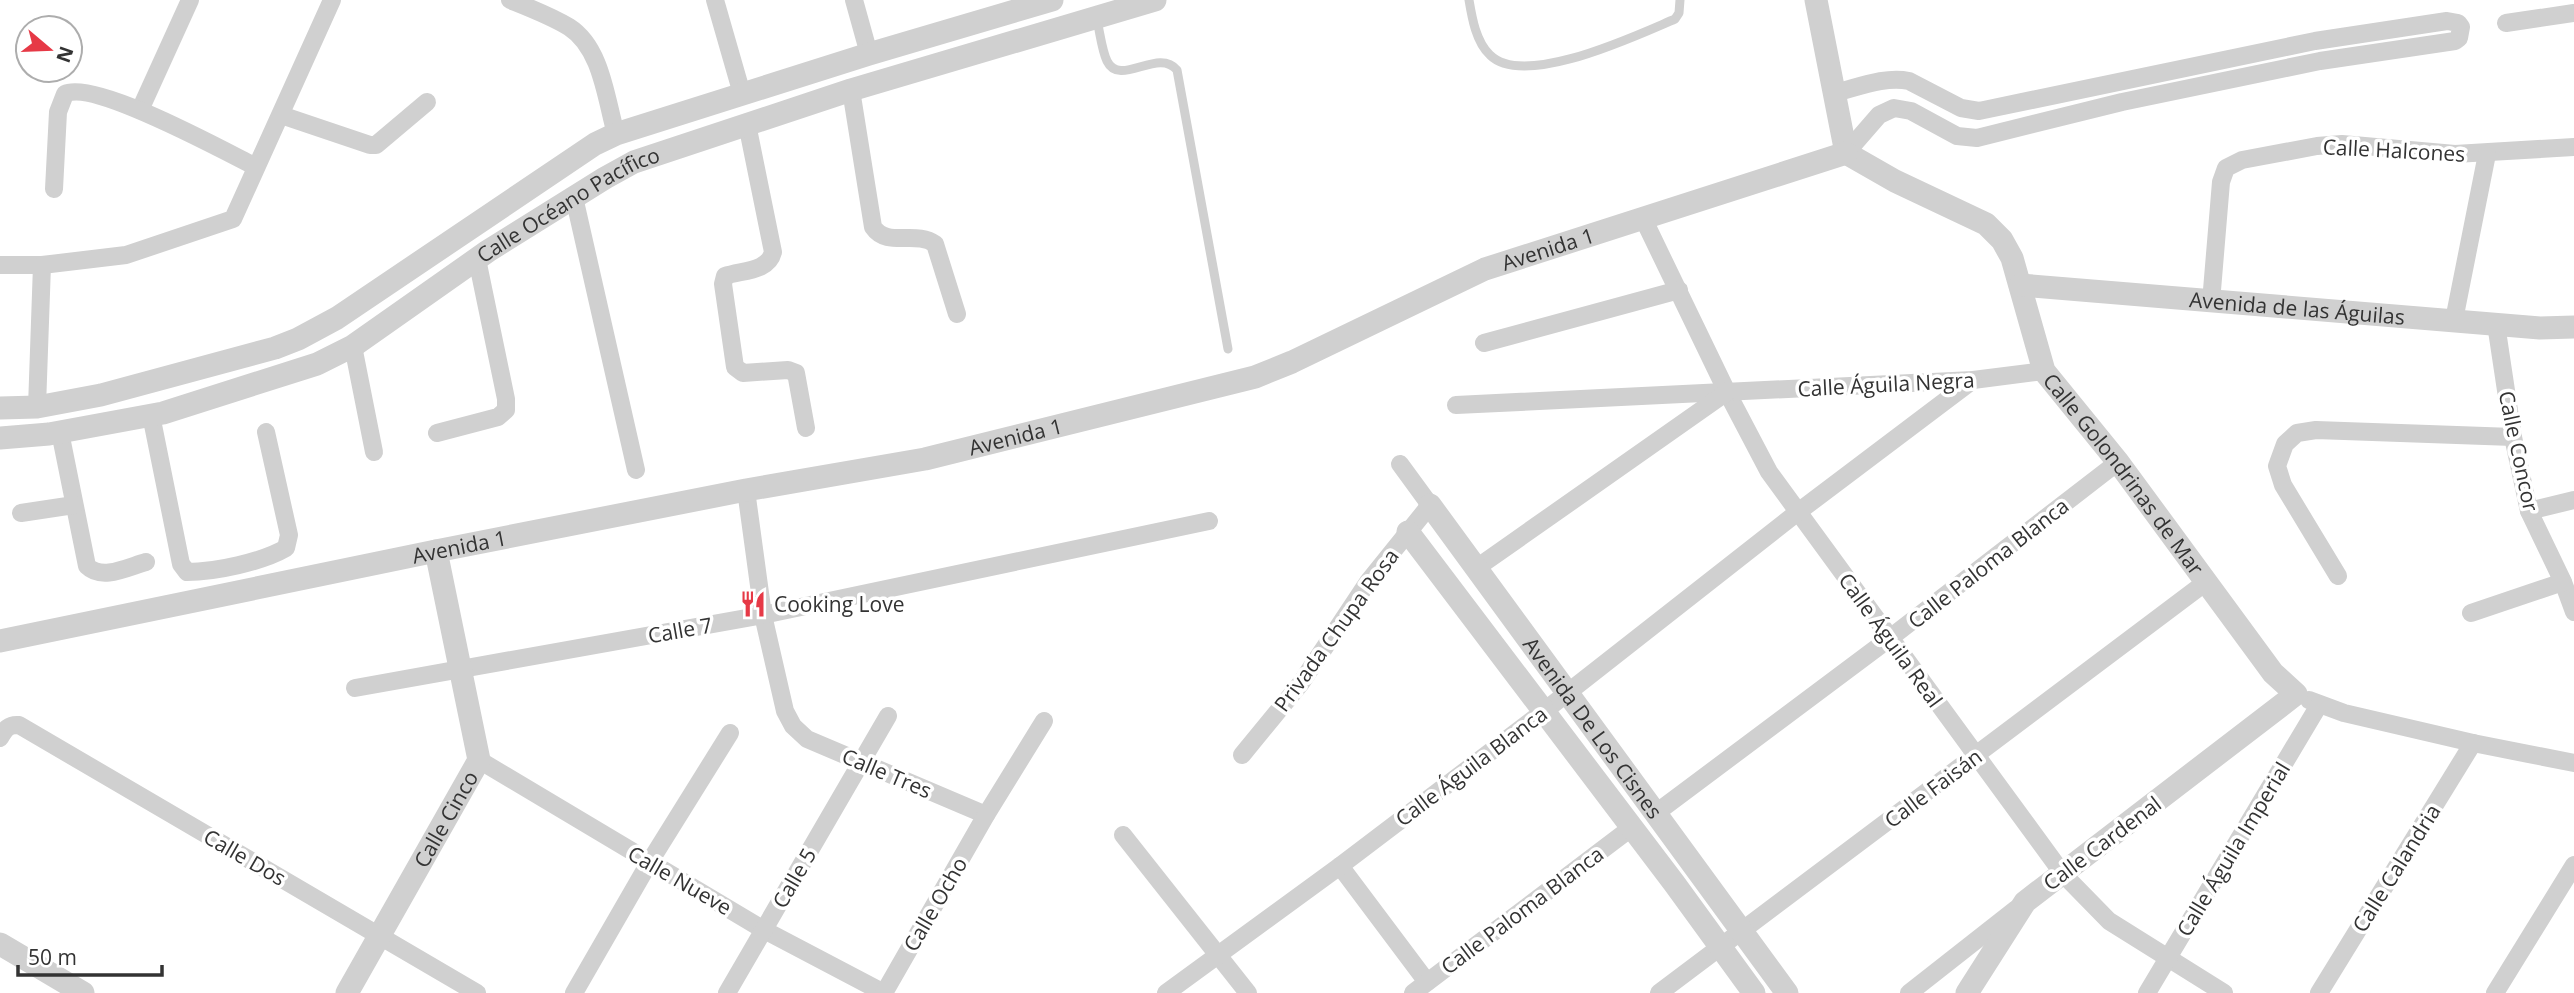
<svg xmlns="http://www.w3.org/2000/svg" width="2574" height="993" font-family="'Open Sans',sans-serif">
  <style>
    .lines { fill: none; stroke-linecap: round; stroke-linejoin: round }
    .service { stroke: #d0d0d0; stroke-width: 9 }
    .minor { stroke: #d0d0d0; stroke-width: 18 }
    .tertiary { stroke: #d0d0d0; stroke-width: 23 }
    .labels { text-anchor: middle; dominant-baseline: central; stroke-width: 7; stroke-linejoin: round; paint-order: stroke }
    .street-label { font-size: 21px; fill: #333; stroke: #fff }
    .poi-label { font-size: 21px; fill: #333; stroke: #fff; text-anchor: start }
  </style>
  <rect width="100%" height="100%" fill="#fff"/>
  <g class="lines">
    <!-- service -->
    <g class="service">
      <path d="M1469,0C1472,18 1476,42 1490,55C1524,89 1637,35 1675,19L1679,13L1680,0"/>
      <path d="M1096,17C1100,30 1101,48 1107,61C1120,88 1158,47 1177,70L1228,349"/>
    </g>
    <!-- minor -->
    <g class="minor">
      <path d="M510,0C530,8 551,16 569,27C602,48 606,100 616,134"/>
      <path d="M715,0L742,94"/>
      <path d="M854,0L869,54"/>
      <path d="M2506,23L2574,13"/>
      <path d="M851,90L873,227C887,248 916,230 935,244L957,314"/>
      <path d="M1835,93C1859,87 1885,76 1909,81L1961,108L1979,111L2315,41L2447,21L2458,23L2461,27L2459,38L2455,41L2320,61L2122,102L1977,138L1957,136L1911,111L1894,108L1879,115L1846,153"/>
      <path d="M140,110L190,0"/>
      <path d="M281,115L370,145H376L427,102"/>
      <path d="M747,124L773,252C768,272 742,270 725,276L723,284L735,367L743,373L788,370L796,373L806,428"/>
      <path d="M54,189L58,112L65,94C93,79 224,151 256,167"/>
      <path d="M574,197L636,470"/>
      <path d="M1643,218L1727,392L1769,472L2063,874L2109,921L2224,993"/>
      <path d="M0,265H42L126,255L233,219L332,0"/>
      <path d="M2211,302L2221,182L2226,168L2242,160L2317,146L2342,144L2455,154L2574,147"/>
      <path d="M2454,320L2487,154"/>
      <path d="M2496,324L2513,437L2529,511L2563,582L2574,612"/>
      <path d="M1484,343L1679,290"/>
      <path d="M353,346L374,452"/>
      <path d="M1456,405L1973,380L2044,371"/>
      <path d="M37,407L42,265"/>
      <path d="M151,415L181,564L187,572C215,572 262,562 286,548L289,535L266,432"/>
      <path d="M60,432L87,566C102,581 128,567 146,562"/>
      <path d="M437,433L498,417L506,410V399L477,259"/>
      <path d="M746,490L763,615L785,711L793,726L807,739L986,815"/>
      <path d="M2529,511L2574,500"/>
      <path d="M21,513L74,505"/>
      <path d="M1475,569L1727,392"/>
      <path d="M2338,576L2283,485L2277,466L2285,444L2297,433L2316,430L2513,437"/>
      <path d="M2471,613L2563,582"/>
      <path d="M355,688L763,615L1209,521"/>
      <path d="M2309,700L2344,713L2473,743L2574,763"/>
      <path d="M0,738C5,729 9,724 19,725L477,993"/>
      <path d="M1242,755L1301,683L1368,582L1430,505L1400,464"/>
      <path d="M479,760L764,930L884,993"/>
      <path d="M1656,813L1890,638L2118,462"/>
      <path d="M1123,835L1248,993"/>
      <path d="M1340,866L1427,982"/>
      <path d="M574,993L649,863L730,733"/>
      <path d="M727,993L888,716"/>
      <path d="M884,993L986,815L1044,721"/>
      <path d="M1166,993L1340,866L1543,712L1798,512L1973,380"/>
      <path d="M1413,993L1631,828"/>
      <path d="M1659,993L2206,582"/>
      <path d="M1909,993L2016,909"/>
      <path d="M2147,993L2319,705"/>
      <path d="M2319,993L2473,743"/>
      <path d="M2495,993L2574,865"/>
    </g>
    <!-- tertiary -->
    <g class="tertiary">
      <path d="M1816,0L1846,153"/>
      <path id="s1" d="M1846,153L1895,181L1986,224L2002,240L2012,258L2044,371L2118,462L2273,673L2296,694L2025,902L1967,993"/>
      <path id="s2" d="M2020,285L2540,328L2574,327"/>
      <path d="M0,408L37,407L101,395L275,348L298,339L337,318L595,144L616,134L869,54L1052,0"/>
      <path id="s3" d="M0,438L49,434L163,413L317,364L353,346L488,251L605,178L634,162L851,90L1155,0"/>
      <path id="s4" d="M1430,505L1787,993"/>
      <path d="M1408,532L1674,883L1754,993"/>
      <path id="s5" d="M0,641L436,551L746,490L925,459L1255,377L1292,362L1485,269L1846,153"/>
      <path d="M0,944L83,993"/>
      <path id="s6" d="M347,993L479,760L436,551"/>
    </g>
  </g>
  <!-- icons -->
  <defs>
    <g id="restaurant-bare" transform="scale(2.1)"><path d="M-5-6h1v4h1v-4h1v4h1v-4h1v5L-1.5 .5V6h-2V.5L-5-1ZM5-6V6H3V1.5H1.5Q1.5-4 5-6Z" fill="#e63946" stroke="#fff" stroke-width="2.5" paint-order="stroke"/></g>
  </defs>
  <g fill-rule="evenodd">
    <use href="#restaurant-bare" x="753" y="604"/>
  </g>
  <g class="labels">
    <!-- street labels -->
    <g class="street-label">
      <text transform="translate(2394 150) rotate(3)">Calle Halcones</text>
      <text stroke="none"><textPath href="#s3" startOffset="625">Calle Océano Pacífico</textPath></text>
      <text stroke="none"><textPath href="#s5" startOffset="1603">Avenida 1</textPath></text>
      <text stroke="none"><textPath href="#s2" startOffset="278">Avenida de las Águilas</textPath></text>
      <text transform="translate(1886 384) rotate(-3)">Calle Águila Negra</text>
      <text stroke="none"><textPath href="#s5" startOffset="1036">Avenida 1</textPath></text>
      <text transform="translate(2519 451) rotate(78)">Calle Concor</text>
      <text stroke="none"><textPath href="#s1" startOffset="448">Calle Golondrinas de Mar</textPath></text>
      <text stroke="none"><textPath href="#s5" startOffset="469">Avenida 1</textPath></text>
      <text transform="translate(1988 563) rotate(-38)">Calle Paloma Blanca</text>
      <text transform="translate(680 630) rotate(-10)">Calle 7</text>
      <text transform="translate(1336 630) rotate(-54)">Privada Chupa Rosa</text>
      <text transform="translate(1891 640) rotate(54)">Calle Águila Real</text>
      <text stroke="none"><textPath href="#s4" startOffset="276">Avenida De Los Cisnes</textPath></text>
      <text transform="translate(1471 766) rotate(-37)">Calle Águila Blanca</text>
      <text transform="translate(887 773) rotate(23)">Calle Tres</text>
      <text transform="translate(1933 788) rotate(-37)">Calle Faisán</text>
      <text stroke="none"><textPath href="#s6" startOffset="200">Calle Cinco</textPath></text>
      <text transform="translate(2102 843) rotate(-37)">Calle Cardenal</text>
      <text transform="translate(2233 849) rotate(-59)">Calle Águila Imperial</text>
      <text transform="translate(245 857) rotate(30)">Calle Dos</text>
      <text transform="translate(2396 868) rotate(-58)">Calle Calandria</text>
      <text transform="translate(794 878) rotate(-60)">Calle 5</text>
      <text transform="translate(680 880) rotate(30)">Calle Nueve</text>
      <text transform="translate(935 904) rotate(-60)">Calle Ocho</text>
      <text transform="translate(1522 910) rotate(-37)">Calle Paloma Blanca</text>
    </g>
    <!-- poi labels -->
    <g class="poi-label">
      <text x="774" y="604">Cooking Love</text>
    </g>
  </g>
  <!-- north arrow -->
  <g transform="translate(49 49) rotate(109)"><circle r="33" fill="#ffffff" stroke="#adadad" stroke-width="2"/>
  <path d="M0-5L12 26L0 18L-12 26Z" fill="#e63946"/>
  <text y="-10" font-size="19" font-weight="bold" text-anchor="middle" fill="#333333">N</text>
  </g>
  <!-- scale -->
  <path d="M18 965v10h144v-10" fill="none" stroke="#333333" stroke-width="3.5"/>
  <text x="28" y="965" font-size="21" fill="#333333" stroke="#ffffff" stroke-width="5" paint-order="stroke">50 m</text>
</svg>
